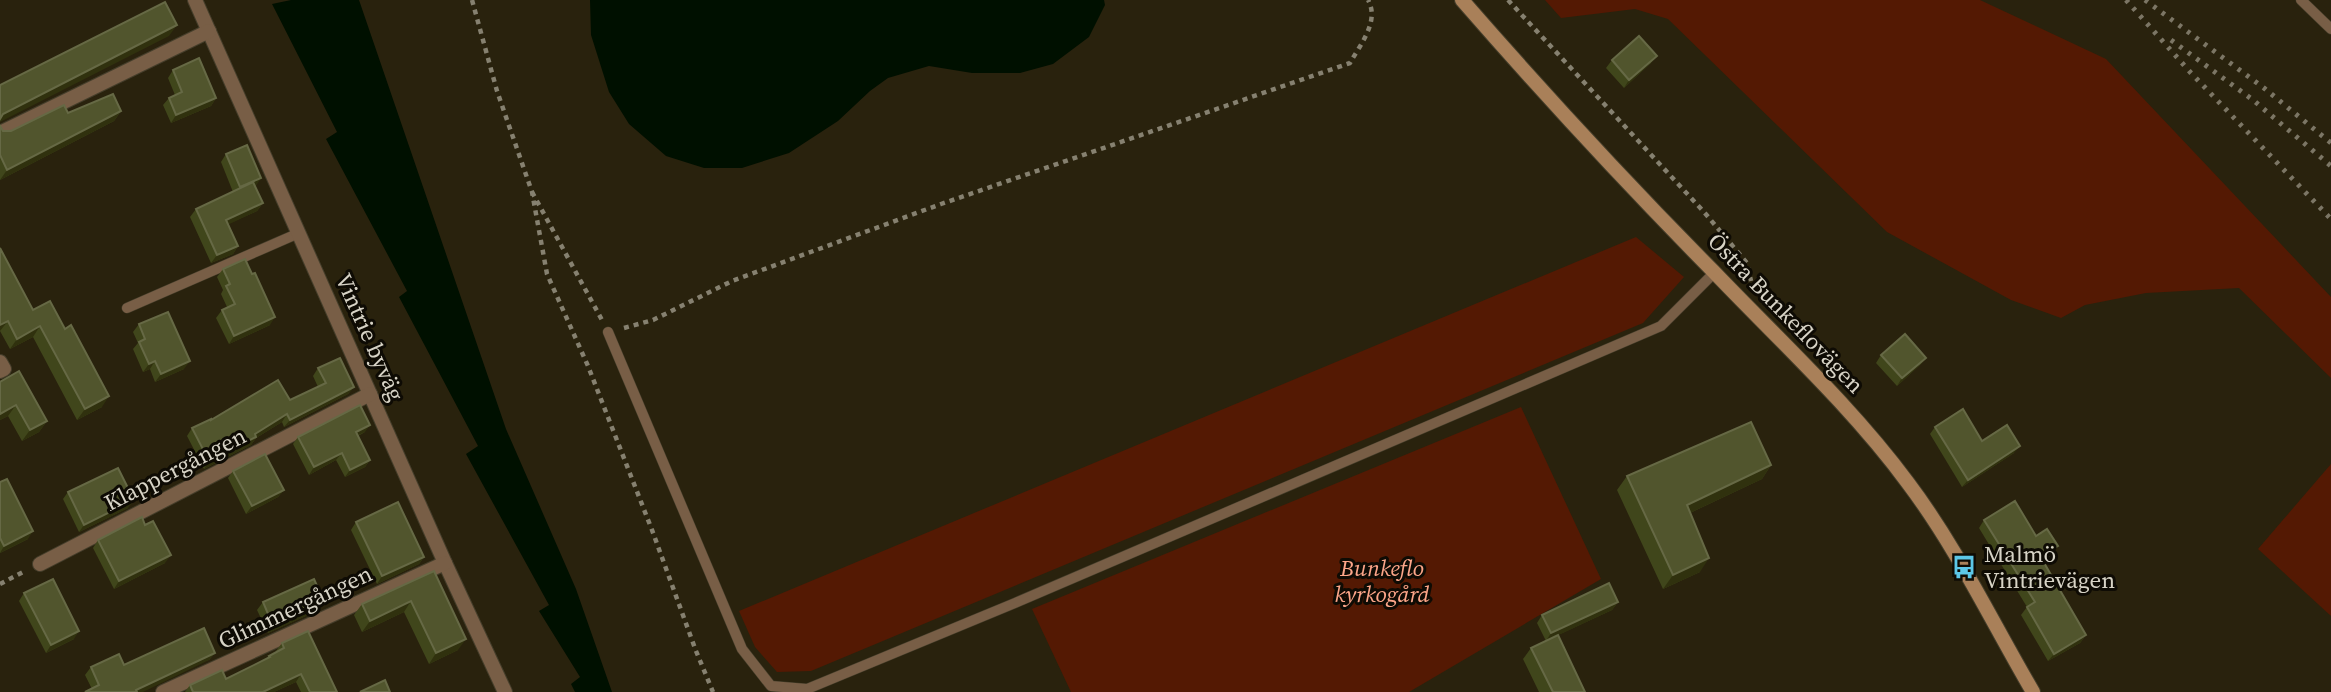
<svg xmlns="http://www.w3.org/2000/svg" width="2331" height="692" font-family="'Source Serif 4',serif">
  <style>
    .green { fill: #541903 }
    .water { fill: #001000 }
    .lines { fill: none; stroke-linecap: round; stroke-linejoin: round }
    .lane-casing { stroke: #453e2b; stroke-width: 11 }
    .street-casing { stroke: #453e2b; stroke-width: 16 }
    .secondary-casing { stroke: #453e2b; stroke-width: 16 }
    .path { stroke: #868170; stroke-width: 4.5; stroke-dasharray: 5 5; stroke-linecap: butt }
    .lane { stroke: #785e46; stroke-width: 10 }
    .street { stroke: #785e46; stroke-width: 14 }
    .secondary { stroke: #a98059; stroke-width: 14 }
    .rail { stroke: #7c7665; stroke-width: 5; stroke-dasharray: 3.5 7; stroke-linecap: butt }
    .wall { fill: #40461b }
    .shaded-wall { fill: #30310e }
    .building { fill: #51552d; stroke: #666945; stroke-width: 2 }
    .labels { text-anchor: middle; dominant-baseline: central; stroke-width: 6; stroke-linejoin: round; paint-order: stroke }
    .street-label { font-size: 23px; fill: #d7d3c6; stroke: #0e0b04 }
    .poi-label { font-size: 23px; fill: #d7d3c6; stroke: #0e0b04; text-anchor: start }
    .park-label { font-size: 23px; font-style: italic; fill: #fda689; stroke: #0e0b04 }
  </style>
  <rect width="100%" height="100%" fill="#29220d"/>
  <!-- green -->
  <g class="green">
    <path d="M1545,0H1980L2106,59L2331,297V378L2239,288L2146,293L2085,305L2061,318L2011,300L1887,232L1668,19L1635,9L1561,18Z"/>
    <path d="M1636,237L1684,277L1643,323L811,671L777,672L755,647L739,611Z"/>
    <path d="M1521,407L1601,579L1409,692H1071L1032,609Z"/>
    <path d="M2331,464V616L2258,549Z"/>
  </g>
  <!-- water -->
  <g class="water">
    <path d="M291,0H359L506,429L576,589L612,692H575L571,684L580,677L539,611L549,605L466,454L478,446L399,297L407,291L326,139L337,132L272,4Z"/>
    <path d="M590,0H1104L1105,5L1089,37L1053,64L1020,73H972L929,66L888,78L870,91L838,121L789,153L742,168H704L666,156L629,124L609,92L591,35Z"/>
  </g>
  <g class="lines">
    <!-- lane casing -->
    <g class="lane-casing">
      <g id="lane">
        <path d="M2301,0L2331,29"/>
        <path d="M127,308L299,233"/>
        <path d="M608,332L742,649L771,686L807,689L1015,603L1661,326L1714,273"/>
      </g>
    </g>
    <!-- street casing -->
    <g class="street-casing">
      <g id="street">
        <path d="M195,0L445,563L505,692"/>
        <path d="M0,133L209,31"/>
        <path d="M0,362L4,369L0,371"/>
        <path d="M40,564L370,394"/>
        <path d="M163,692L445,563"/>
      </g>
    </g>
    <!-- secondary casing -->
    <g class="secondary-casing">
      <path id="secondary" d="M1462,0C1543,93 1627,184 1714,272C1780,341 1851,406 1908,483C1957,548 1992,622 2033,692"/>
    </g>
    <!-- path -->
    <g class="path">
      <path d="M472,0L497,91L532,192L547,274L588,366L652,530L696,651L713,692"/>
      <path d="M1508,0L1704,212L1747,263L1751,281"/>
      <path d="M532,192L602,320"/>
      <path d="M624,328L653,320L732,281L941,204L1350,63C1360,45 1380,21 1368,0"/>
      <path d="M0,584L23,572"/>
    </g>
    <!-- lane -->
    <use href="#lane" class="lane"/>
    <!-- street -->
    <use href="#street" class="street"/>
    <!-- secondary -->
    <use href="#secondary" class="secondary"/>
    <!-- rail -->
    <g class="rail">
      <path d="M2126,0L2191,73L2331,219"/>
      <path d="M2145,0L2264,88L2331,143"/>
      <path d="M2171,40L2253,100L2331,166"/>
    </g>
  </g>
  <!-- wall -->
  <g class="wall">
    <path d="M1612,60L1651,63L1624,88L1606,68Z"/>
    <path d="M173,70L216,98L211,106L171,123L163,105L169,98L175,95L168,78Z"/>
    <path d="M121,111L114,121L0,180V126L3,131H11L68,113Z"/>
    <path d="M226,154L256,186H255L263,203L257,211L228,224L238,246L233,254L211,263L190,217L196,209L233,192L221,162Z"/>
    <path d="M0,248L33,310L102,407L77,420L33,337L10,349L0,331Z"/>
    <path d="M223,269L270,325L229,344L216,318L222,310L227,307L221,294L223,290L217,277Z"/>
    <path d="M139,324L184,369L155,382L150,369L143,372L133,349L138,343L133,332Z"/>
    <path d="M1881,355L1926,358L1920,365L1897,386L1876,363Z"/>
    <path d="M318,368L354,387L348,394L284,427L282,422L256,438L251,445L204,469L187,436L192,428L211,420L290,400L318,387L313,376Z"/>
    <path d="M0,382L47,421L39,432L22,441L8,416L0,420Z"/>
    <path d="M1935,427L1982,441L2014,453L1962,487L1930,434Z"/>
    <path d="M365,432L358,436L370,460L365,467L345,477L336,460L309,475L293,444L298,437Z"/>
    <path d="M1771,465L1762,479L1690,513L1700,572L1663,589L1617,490L1627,476Z"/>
    <path d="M233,471L284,490L278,497L246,514L228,478Z"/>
    <path d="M0,482L28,539L0,553Z"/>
    <path d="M68,492L128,508L79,532L63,499Z"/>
    <path d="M1984,520L2036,536L2058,546L2053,553L2048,556L2045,564L2086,635L2080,643L2048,661L2021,615L2027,607L1979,528Z"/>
    <path d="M356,522L424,557L419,564L377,584L351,530Z"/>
    <path d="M98,540L165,563L114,589L93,548Z"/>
    <path d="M434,571L458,650L429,664L404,612L362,632L354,615L362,604Z"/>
    <path d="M24,593L74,639L46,653L19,601Z"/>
    <path d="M263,602L319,610L268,633L257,610Z"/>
    <path d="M1618,602L1612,610L1558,635L1585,692H1539L1523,659L1531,648L1546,641L1537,623L1542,615Z"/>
    <path d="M282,643L337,692H301L296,682L274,692H185L190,685L226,679L267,659L269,656L277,652L276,651Z"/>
    <path d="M215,653L209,660L92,689L85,675L91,667L124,665Z"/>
  </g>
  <!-- shaded-wall -->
  <g class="shaded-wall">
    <path d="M177,25L169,36L0,122V118L3,114Z"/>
    <path d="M1657,56L1651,63L1624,88L1629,80Z"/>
    <path d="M216,98L211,106L171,123L176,115Z"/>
    <path d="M121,111L114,121L0,180L7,170Z"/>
    <path d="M261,178L256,186L234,194L240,187Z"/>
    <path d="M263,203L257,211L221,228L226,220Z"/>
    <path d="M238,246L233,254L211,263L217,255Z"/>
    <path d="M275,317L270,325L229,344L234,336Z"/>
    <path d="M8,321L0,331V325Z"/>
    <path d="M40,326L33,337L10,349L17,339Z"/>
    <path d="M1926,358L1920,365L1897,386L1902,378Z"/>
    <path d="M155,361L150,369L143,372L149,364Z"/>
    <path d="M190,361L184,369L155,382L161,374Z"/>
    <path d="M354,387L348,394L284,427L290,420Z"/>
    <path d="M109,396L102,407L77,420L85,409Z"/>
    <path d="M16,405L8,416L0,420V414Z"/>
    <path d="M287,414L282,422L256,438L251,445L204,469L209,461Z"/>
    <path d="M47,421L39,432L22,441L30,430Z"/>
    <path d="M370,425L365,432L350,439L356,432Z"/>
    <path d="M2020,446L2014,453L1962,487L1968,480Z"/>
    <path d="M342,453L336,460L309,475L314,467Z"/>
    <path d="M370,460L365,467L345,477L350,470Z"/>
    <path d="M1771,465L1762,479L1677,519L1687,505Z"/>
    <path d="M284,490L278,497L246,514L252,506Z"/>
    <path d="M134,500L128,508L79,532L84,525Z"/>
    <path d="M33,531L28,539L0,553L4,546Z"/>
    <path d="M2058,546L2053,553L2041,561L2046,553Z"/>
    <path d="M171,555L165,563L114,589L119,581Z"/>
    <path d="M424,557L419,564L377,584L382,576Z"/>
    <path d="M1709,558L1700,572L1663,589L1673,575Z"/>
    <path d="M411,601L404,612L362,632L370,621Z"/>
    <path d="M324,602L319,610L268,633L273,626Z"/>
    <path d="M1618,602L1612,610L1546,641L1551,633Z"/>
    <path d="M79,631L74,639L46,653L51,645Z"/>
    <path d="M2086,635L2080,643L2048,661L2054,654Z"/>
    <path d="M466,639L458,650L429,664L436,653Z"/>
    <path d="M215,653L209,660L143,692H135L136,690Z"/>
    <path d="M301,674L296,682L274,692H263Z"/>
  </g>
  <!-- building -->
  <g class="building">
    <path d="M165,2L177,25L3,114L0,119V85Z"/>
    <path d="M1639,36L1657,56L1629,80L1612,60Z"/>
    <path d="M199,58L216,98L176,115L169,98L182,92L173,70Z"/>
    <path d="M113,94L121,111L7,170L0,155V126L3,131H11L64,105L68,113Z"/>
    <path d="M247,145L261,178L240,187L226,154Z"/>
    <path d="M253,182L263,203L226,220L238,246L217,255L196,209Z"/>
    <path d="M0,248L33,310L50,301L65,329L71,325L109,396L85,409L40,326L17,339L8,321L0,325Z"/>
    <path d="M245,259L252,274L255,273L275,317L234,336L222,310L235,304L226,286L230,284L223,269Z"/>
    <path d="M168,312L190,361L161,374L155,361L149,364L139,342L145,339L139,324Z"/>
    <path d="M1905,334L1926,358L1902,378L1881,355Z"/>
    <path d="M340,358L354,387L290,420L287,414L255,434L256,437L209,461L192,428L211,419V420L278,380L290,400L326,383L318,368Z"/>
    <path d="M19,371L47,421L30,430L16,405L0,414V382Z"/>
    <path d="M360,405L370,425L356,432L370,460L350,470L342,453L314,467L298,437Z"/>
    <path d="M1963,409L1982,441L2007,425L2020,446L1968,480L1935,427Z"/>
    <path d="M1751,422L1771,465L1687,505L1709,558L1673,575L1627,476Z"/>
    <path d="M265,454L284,490L252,506L233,471Z"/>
    <path d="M118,468L134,500L84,525L68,492Z"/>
    <path d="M7,479L33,531L4,546L0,538V482Z"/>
    <path d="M2015,501L2036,536L2047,529L2058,546L2046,553L2049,557L2043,561L2086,635L2054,654L2027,607L2035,602L1984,520Z"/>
    <path d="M398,502L424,557L382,576L356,522Z"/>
    <path d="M142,517L145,525L153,521L171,555L119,581L98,540Z"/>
    <path d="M434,571L466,639L436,653L411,601L370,621L362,604Z"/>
    <path d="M53,579L79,631L51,645L24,593Z"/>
    <path d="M314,579L324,602L273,626L263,602Z"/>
    <path d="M1609,583L1618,602L1551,633L1542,615Z"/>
    <path d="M204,628L215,653L136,690L137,692H85L99,685L91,667L119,654L124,665Z"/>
    <path d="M308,631L337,692H310L301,674L263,692H193L190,685L222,670L226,679L270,657L269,656L284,648L282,643Z"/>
    <path d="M1558,635L1585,692H1553L1531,648Z"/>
    <path d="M385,680L390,692H360Z"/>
  </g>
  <!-- icons -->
  <defs>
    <g id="bus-bare" transform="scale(1.89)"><path d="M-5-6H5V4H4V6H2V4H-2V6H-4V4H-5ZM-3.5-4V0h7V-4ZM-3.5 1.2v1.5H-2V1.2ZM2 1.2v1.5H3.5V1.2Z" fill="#5cc7e8" stroke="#0e0b04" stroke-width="2.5" paint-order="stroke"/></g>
  </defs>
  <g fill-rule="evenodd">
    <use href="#bus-bare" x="1964" y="567"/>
  </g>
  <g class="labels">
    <!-- street labels -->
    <g class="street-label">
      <text transform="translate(1786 313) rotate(46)">Östra Bunkeflovägen</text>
      <text transform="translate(370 337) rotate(66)">Vintrie byväg</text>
      <text transform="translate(175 469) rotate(-27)">Klappergången</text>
      <text transform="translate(295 607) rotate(-25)">Glimmergången</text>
    </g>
    <!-- poi labels -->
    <g class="poi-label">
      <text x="1984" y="554">Malmö<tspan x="1984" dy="26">Vintrievägen</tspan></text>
    </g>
    <!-- park labels -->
    <g class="park-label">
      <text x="1382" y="568">Bunkeflo<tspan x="1382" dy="26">kyrkogård</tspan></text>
    </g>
  </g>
</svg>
